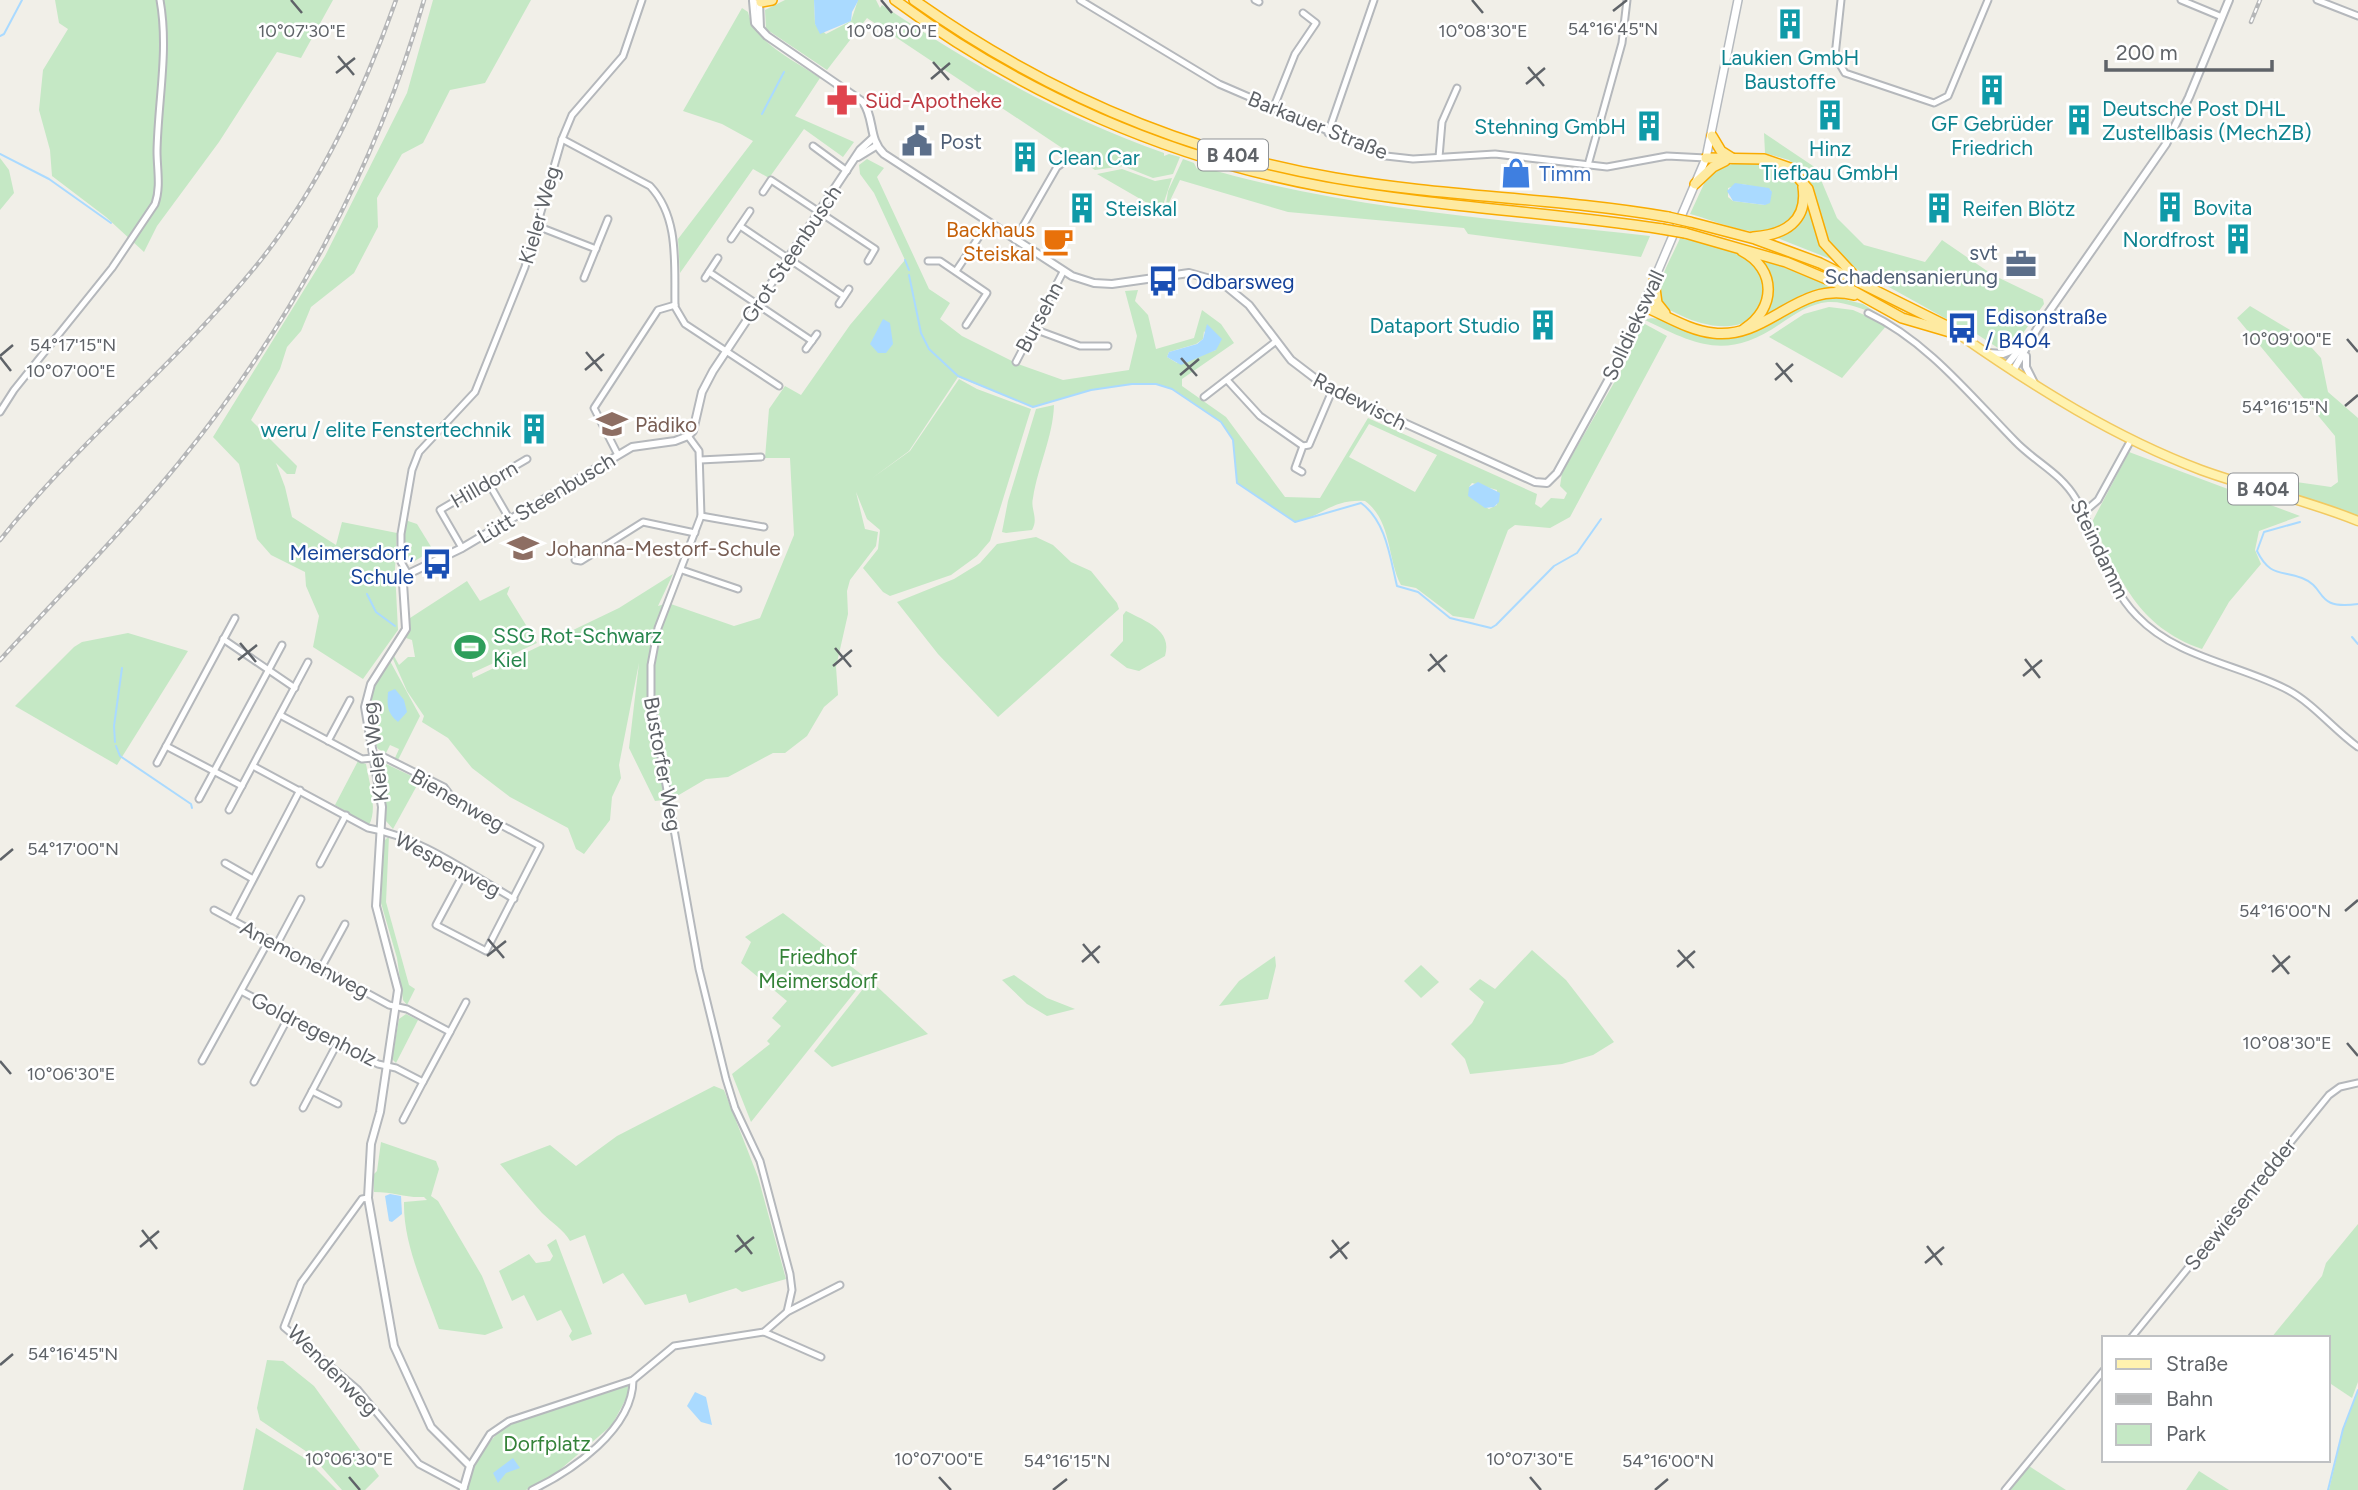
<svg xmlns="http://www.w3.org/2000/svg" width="2358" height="1490" font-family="Figtree,sans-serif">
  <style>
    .green { fill: #c5e8c5; fill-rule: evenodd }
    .water { fill: #aadaff }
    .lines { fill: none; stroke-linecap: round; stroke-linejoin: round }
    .stream { stroke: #aadaff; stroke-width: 2 }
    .minor-casing { stroke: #b5b8bc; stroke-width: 9 }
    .tertiary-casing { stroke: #b5b8bc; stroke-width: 10 }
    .secondary-casing { stroke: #b6babf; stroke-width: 10 }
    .primary-casing { stroke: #f2c960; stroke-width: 11 }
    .trunk-casing { stroke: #f9ab00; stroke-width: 12 }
    .minor { stroke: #fff; stroke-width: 5 }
    .tertiary { stroke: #fff; stroke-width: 6 }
    .secondary { stroke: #fff; stroke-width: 7 }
    .primary { stroke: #fff2af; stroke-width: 8 }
    .trunk { stroke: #feeaa1; stroke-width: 9 }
    .rail-casing { stroke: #b6b7b8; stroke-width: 4.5 }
    .rail { stroke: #fff; stroke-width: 2; stroke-dasharray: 5; stroke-linecap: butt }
    .trunk-bridge-casing { stroke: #f9ab00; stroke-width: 12; stroke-linecap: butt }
    .trunk-bridge { stroke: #feeaa1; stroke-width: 9 }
    .ticks { fill: none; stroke: #5f6368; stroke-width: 2.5 }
    .labels { text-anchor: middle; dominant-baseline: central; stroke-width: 5; stroke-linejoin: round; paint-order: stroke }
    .shield { fill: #fff; stroke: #8f9295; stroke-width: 2 }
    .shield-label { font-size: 19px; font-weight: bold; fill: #5f6368 }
    .culture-label { font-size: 21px; fill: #0d838f; stroke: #fff; text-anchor: start }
    .health-label { font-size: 21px; fill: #be3a42; stroke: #fff; text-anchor: start }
    .street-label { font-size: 21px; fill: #5f6368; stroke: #fff }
    .service-label { font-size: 21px; fill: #4e5e75; stroke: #fff; text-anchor: start }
    .shop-label { font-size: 21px; fill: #366cbe; stroke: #fff; text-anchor: start }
    .food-label { font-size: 21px; fill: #c56008; stroke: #fff; text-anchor: end }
    .transit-label { font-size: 21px; fill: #164399; stroke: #fff; text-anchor: start }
    .education-label { font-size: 21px; fill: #785e54; stroke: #fff; text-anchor: start }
    .leisure-label { font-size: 21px; fill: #27864d; stroke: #fff; text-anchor: start }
    .park-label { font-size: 21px; fill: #348238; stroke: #fff }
    .ticks-label { font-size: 18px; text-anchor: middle; fill: #5f6368; stroke: #fff; stroke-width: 5; stroke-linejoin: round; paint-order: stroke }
  </style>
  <rect width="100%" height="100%" fill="#f1efe8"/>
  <!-- green -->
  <g class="green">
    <path d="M55,0H333L301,58L277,52L219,142L157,226L144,252L106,217L52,176L50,150L39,110L43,70L68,29L59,23Z"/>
    <path d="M433,0H531L485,83L450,90L423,143L402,154L377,198L378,227L354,273L311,307L301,331L287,347L280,369L251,420L297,466L295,474H287L276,463L285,487L292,517L336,545L342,522L397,533L395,570L398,630L363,679L313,647L319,616L306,586L305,572L271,555L257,539L239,464L213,437L325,256L407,93Z"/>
    <path d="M785,0H814L815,24L826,34L851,21L858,0H876L880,8L882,5C972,65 1062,117 1164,153V156L1169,154L1180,157L1173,174L1153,178L1123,166L1095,170L867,18L827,70L766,29L765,10Z"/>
    <path d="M742,8L748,12C755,44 796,61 820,78L795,116L854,142L843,157L804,129L769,178L753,169L680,273L678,239L753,141L722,124L683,111Z"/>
    <path d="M1764,133L1816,168L1837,218L1864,245L1925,262L1942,240L1993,275L2043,299L2044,304L2018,340L1998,348L1966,327H1961L1851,266L1827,241L1804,174L1789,160L1765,153Z"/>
    <path d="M0,158L9,170L14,193L0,210Z"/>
    <path d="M867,159L884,168L877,177L929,289L950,303L940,319L962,336L1018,364L1063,380L1129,370L1137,336L1125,291L1138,290L1135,301L1148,315L1156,349L1194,338L1202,310L1221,324L1234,343L1182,379V386L1226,417L1285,497L1320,498L1368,418L1537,494L1535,504L1541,508L1551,498L1564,499L1567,493L1560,486L1562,473L1626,362L1643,323L1667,336L1570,517L1550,528L1515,525L1508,530L1474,619L1453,616L1416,588L1401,585C1387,558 1392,521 1365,501C1332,499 1323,516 1295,522L1237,483L1233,440L1221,422L1172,389L1156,384H1132L1091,390L1033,407L958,377L909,451L871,479L910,451L959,379L977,389L1031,409L990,541L977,556L951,575L890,596L883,592L863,568L878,549L880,530L867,519L856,492L865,529L878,532L876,546L850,580L847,591L848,614L836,667L838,695L824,707L807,736L785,753H773L728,777L706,779L672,799L655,801L629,748L639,663L619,765L621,778L612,797L610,820L584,854L576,849L568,828L510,797L472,768L448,738L422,722L424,716L407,691L393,659L394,656L399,665L408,657H415L412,640L406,638L410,618L467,581L480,601L510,586L507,594L537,643L472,673L473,678L619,608L673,574L658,606L668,603L734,626L760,618L794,535L790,458H765L769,409L785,386L801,395L850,325L905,260L874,193L860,174L859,165ZM1204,331L1216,350L1177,363L1167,357L1169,352L1196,344L1203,339ZM1369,424L1437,455L1415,492L1349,457ZM1472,483L1497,490V505L1489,509L1479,503L1469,487Z"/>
    <path d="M1183,159L1194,163L1197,169L1199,166C1346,210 1499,219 1650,236L1641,257L1468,234L1464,228L1288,212L1180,180L1165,211L1168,191Z"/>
    <path d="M1735,163C1751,163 1768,162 1783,169C1815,184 1798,226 1769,231C1745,235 1713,220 1690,214L1709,173ZM1742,184L1771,190L1765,205L1733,201L1728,197V188Z"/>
    <path d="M1122,169L1155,181L1172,178L1161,211L1097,174Z"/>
    <path d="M1807,199L1822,244L1833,260L1775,237L1780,235Z"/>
    <path d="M1680,238C1705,244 1736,247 1755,266C1762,272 1764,282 1764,290C1761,337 1710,330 1680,315C1672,311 1662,308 1660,299C1655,282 1674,254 1680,238Z"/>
    <path d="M1759,258L1839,289L1803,294L1759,323C1775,302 1777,278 1759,258Z"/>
    <path d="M1835,297L1863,304L1880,315C1863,310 1846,301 1828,302C1809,304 1795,314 1780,324C1727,360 1698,346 1645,320C1661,311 1697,338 1718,339C1763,340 1788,299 1835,297Z"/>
    <path d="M2250,306L2302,337L2321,358L2328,392L2358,418V516L2260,484L2262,477L2331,487L2338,482L2335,436L2237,318Z"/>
    <path d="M1829,307L1853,310L1887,325L1842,378L1769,337L1804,314Z"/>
    <path d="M1054,405C1053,437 1038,466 1033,498C1030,509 1039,518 1032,530L1006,533L1002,532L1008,501L1036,409Z"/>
    <path d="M2129,452L2300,516L2259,531L2255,550L2261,564L2229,602L2202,649C2136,626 2121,579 2092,522Z"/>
    <path d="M405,520L417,524L433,550L413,562L403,559Z"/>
    <path d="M1036,537L1053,545L1071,562L1091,571L1117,603L1119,609L998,717L938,654L897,602L954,579L980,563L997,544Z"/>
    <path d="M1126,611C1145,621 1173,630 1165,656L1139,671L1127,668L1110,655L1123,641V615Z"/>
    <path d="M128,633L188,651L117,765L15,706L74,647L82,642Z"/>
    <path d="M390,661L420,716L398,760L395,758L399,749L390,745L386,753L378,749C361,719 369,686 390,661Z"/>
    <path d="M358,761L366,764C369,782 378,809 369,825L335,805Z"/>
    <path d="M384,763L420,780L393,829L386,821L381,767Z"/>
    <path d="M389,836L386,902L409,985L415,989L407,1005L403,1000L397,958L381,903L384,841Z"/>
    <path d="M783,913L866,978L751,1122L732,1074L770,1044L767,1041L781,1026L772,1018L787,1001L741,963L751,942L745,937Z"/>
    <path d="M1532,950L1566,980L1614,1042L1593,1055L1562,1064L1470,1074L1465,1059L1451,1044L1472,1023L1484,1002L1469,989L1480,979L1495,989Z"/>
    <path d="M1275,956L1276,966L1268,999L1219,1006L1239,981Z"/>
    <path d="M1421,965L1439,982L1421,998L1404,981Z"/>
    <path d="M1014,975L1047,998L1075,1009L1047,1016L1027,1004L1002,980Z"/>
    <path d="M870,980L928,1034L832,1067L814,1051Z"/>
    <path d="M406,1014L418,1020L396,1063L392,1059L399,1019Z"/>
    <path d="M714,1086L724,1090L758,1177L786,1279L742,1292L736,1288L689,1303L686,1294L645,1305L623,1273L603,1284L585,1235L570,1241C564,1230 551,1222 542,1213C527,1197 514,1180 500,1164L550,1145L576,1166L617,1136Z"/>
    <path d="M381,1142L436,1161L439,1169L431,1196L438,1201L482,1276L503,1328L485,1335L439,1329C425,1289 403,1245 404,1202L427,1200L424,1197C405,1198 394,1192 374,1192L373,1175L377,1171Z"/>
    <path d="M2358,1224V1382L2352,1398L2328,1382V1338H2271L2322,1276L2326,1263Z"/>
    <path d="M556,1239L592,1334L572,1341L569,1336L572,1331L561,1310L537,1321L524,1295L512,1301L499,1271L529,1254L536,1263L550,1261L553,1256L547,1245Z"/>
    <path d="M267,1360L283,1361L314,1386L379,1476L365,1490H342L310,1454L260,1420L257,1408Z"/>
    <path d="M629,1384L628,1395L612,1425L555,1474L526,1490H466C474,1464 486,1440 509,1424Z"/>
    <path d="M2358,1390V1490H2329L2343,1429Z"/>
    <path d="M256,1428L306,1459L337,1490H243Z"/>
    <path d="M2029,1466L2066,1490H2008Z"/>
    <path d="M2199,1471L2229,1490H2186Z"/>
  </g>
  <!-- water -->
  <g class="water">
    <path d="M814,0H858V1L852,12L851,21L820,34L815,24Z"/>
    <path d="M1735,183L1769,188L1772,192L1770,203L1765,205L1733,201L1727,191Z"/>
    <path d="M883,319L890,323L893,344L886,353H878L870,344Z"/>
    <path d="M1207,324L1222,339L1216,350L1181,365L1167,357L1169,352L1197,344L1203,339Z"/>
    <path d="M1478,482L1500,493L1499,502L1494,507L1485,508L1468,496L1469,487Z"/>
    <path d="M395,689L404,700L407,712L398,722C387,713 387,706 388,692Z"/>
    <path d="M390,1194L401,1196L402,1214L392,1222L389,1221L385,1196Z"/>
    <path d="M695,1392L706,1397L712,1425L701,1422L687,1406Z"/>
    <path d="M513,1458L520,1468L506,1473L498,1483L493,1473Z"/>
  </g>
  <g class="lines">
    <!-- stream -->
    <g class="stream">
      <path d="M0,36L4,34L22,0"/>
      <path d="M762,114L784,72"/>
      <path d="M0,154L49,179L111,223"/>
      <path d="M905,260L909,270"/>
      <path d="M909,275L921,333L929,349L958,376L1033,407L1091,390L1132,384H1156L1172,389L1221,422L1233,440L1237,483L1295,522L1361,503C1386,521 1390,557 1397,586L1418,592L1450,618L1491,628L1496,625L1554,566L1577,553L1601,519"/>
      <path d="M2300,522L2264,532L2257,551C2270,577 2280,570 2302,578C2328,588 2313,610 2358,604"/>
      <path d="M367,594L376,612L395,626"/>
      <path d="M2352,637L2358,644"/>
      <path d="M115,742L114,726L122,668"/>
      <path d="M116,746L120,756L191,804L192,808"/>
      <path d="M2328,1490L2343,1429L2358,1390"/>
    </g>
    <!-- minor casing -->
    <g class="minor-casing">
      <g id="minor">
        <path d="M1080,0L1219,84L1386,156L1413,159L1495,154L1607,167L1667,156L1706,158"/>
        <path d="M1255,0L1259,2"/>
        <path d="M1841,0L1835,56L1845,73L1934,103L1948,96L1988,0"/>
        <path d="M2181,0L2222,17"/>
        <path d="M2317,0L2358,16"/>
        <path d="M1273,109L1295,54L1316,23L1303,13"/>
        <path d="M1328,133L1374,0"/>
        <path d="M562,139L650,186C680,218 674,265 675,307L685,324L779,386"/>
        <path d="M813,146L847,171"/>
        <path d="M1439,157L1442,122L1457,88"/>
        <path d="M1588,165L1622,43L1627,0"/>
        <path d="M763,192L771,180L875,249L868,261"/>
        <path d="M537,226L596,249"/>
        <path d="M740,226L844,296"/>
        <path d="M731,239L750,211"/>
        <path d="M1015,240L1057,167L1064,162"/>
        <path d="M928,261H940L987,293L966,325"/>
        <path d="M956,271L989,222"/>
        <path d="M709,272L812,341"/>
        <path d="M584,278L608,219"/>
        <path d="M705,278L718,258"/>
        <path d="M839,304L849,289"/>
        <path d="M1868,313C1927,341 1970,395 2015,441C2035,462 2061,473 2076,499C2097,535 2106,585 2137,616C2177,658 2238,664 2288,690C2314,704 2334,730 2358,747"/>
        <path d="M1034,329L1080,346H1108"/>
        <path d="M806,349L817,334"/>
        <path d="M1016,362L1063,272"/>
        <path d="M1227,380L1260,416L1303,446"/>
        <path d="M1204,397L1275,342"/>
        <path d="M0,412L14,390L112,268L155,204C161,187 157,169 157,151C158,100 169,50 160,0"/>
        <path d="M688,436L699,451L701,516L658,628L651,665V701L699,969L726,1079L735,1108L760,1161L790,1274L792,1290L787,1312"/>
        <path d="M618,455L594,408L658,310L675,305"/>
        <path d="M700,460L761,457"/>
        <path d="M1302,472L1295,468L1303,446L1309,445L1332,391"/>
        <path d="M488,482L510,520"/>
        <path d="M2083,513L2098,500L2131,440"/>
        <path d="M701,516L764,527"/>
        <path d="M462,548L440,510L527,459"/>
        <path d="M575,560L581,561L643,522L695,533"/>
        <path d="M682,570L738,589"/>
        <path d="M408,574L401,562V534L412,470L419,452L475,392L525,267L562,139L572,115L623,56L642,0"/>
        <path d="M223,639L295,688"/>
        <path d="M280,715L362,759L384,757L444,787L453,799L540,846L486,951L436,925L465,871"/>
        <path d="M328,741L350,700"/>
        <path d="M166,746L242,786"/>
        <path d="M157,763L235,618"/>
        <path d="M253,766L368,828C420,837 468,873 514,899"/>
        <path d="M199,799L282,645"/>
        <path d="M229,810L308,662"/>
        <path d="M225,863L253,879"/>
        <path d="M320,864L346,815"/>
        <path d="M214,910L389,1005L407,1009L450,1032L423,1082L396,1068L378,1064L243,992"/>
        <path d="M232,920L300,790"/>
        <path d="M277,944L301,899"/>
        <path d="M321,968L345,924"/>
        <path d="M450,1032L466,1002"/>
        <path d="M202,1061L269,940"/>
        <path d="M254,1082L289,1016"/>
        <path d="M312,1091L338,1104"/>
        <path d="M303,1108L338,1042"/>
        <path d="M403,1120L423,1082"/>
        <path d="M368,1198L362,1199L301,1283L284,1327L358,1390L419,1464L464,1488"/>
        <path d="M764,1332L821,1357"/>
        <path d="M2131,1338L2329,1095L2340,1087L2358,1083"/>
        <path d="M470,1466L490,1434L509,1421L633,1380L674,1346L764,1332L787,1312L840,1285"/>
        <path d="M532,1490C572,1471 633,1429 633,1380"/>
        <path d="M2005,1490L2104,1370"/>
      </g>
    </g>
    <!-- tertiary casing -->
    <g class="tertiary-casing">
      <g id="tertiary">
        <path d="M753,1L755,23L767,36L863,102C875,119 868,139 884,154L1072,276L1094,283L1112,284L1189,273L1221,282L1249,305L1291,360L1329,389L1535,482L1547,483L1557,473L1616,366L1643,306"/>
        <path d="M759,2L760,28"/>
        <path d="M858,157L876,146"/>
        <path d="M1988,353L2003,354L2023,346"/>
        <path d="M2026,356V367L2035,385"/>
        <path d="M2006,366L2019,350"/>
        <path d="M2013,371L2037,329L2166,144L2189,97L2229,0"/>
        <path d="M463,1490L470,1466L431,1427L394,1346L368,1198L371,1144L380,1112L398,990L376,906L382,807L365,707L371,684L406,629L403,583L408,574L462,548L632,447L675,441L688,436L693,431L702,392L713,371L860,150L873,138"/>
      </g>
    </g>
    <!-- secondary casing -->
    <g class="secondary-casing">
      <path id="secondary" d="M1643,306L1706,158L1738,0"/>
    </g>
    <!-- primary casing -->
    <g class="primary-casing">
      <path id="primary" d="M1960,335C2036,388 2114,437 2201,470C2253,489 2307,500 2358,521"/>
    </g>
    <!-- trunk casing -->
    <g class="trunk-casing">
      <g id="trunk">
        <path d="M895,0C1022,94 1170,159 1325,187C1437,207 1550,212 1662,229"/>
        <path d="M914,0C1041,90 1181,152 1335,178C1445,197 1558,198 1668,217"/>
        <path d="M761,2L772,0"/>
        <path d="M1712,136L1721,151L1732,158"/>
        <path d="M1706,158L1764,159L1790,168L1808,189L1824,243L1852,273"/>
        <path d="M1695,184L1713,167L1725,161"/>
        <path d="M1690,222L1755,239L1820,263L1947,326"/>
        <path d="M1685,233L1786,262L1848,288L1902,318L1960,335"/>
        <path d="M1753,237C1785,235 1808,221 1803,187"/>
        <path d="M1742,251C1777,269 1776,309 1744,329"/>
        <path d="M1654,281L1657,303L1665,313"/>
        <path d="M1643,306C1665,315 1690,331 1713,333C1768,340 1798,280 1854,295"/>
      </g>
    </g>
    <!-- minor -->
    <use href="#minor" class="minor"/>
    <!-- tertiary -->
    <use href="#tertiary" class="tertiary"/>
    <!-- secondary -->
    <use href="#secondary" class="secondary"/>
    <!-- primary -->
    <use href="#primary" class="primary"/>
    <!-- trunk -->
    <use href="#trunk" class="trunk"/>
    <!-- rail casing -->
    <g class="rail-casing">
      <g id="rail">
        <path d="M2251,22L2260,0"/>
        <path d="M0,540C78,442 177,363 256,266C320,187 362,95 396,0"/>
        <path d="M0,660C60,595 122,532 178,464C289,328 376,169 424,0"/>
      </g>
    </g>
    <!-- rail -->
    <use href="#rail" class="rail"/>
    <!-- trunk-bridge casing -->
    <g class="trunk-bridge-casing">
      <g id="trunk-bridge">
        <path d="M1668,217L1690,222"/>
        <path d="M1662,229L1685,233"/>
      </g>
    </g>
    <!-- trunk-bridge -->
    <use href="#trunk-bridge" class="trunk-bridge"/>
  </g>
  <!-- ticks -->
  <path class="ticks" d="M291,0L302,13M881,0L892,13M1472,0L1483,13M1613,11L1627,0M338,56L354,75M933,62L949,80M1528,67L1544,86M336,73L355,58M931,79L950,63M1526,84L1545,68M2347,339L2358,352M586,352L602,371M0,356L13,345M0,357L11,371M1181,358L1197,376M1776,363L1792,382M585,370L604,354M1180,375L1199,359M1775,380L1793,364M2345,406L2358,395M240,643L256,662M835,648L851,667M1430,654L1445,672M2025,659L2040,678M238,660L257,645M833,666L852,650M1428,671L1447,655M2023,676L2042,660M0,860L13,849M2345,911L2358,900M488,939L504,958M1083,944L1099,963M1678,950L1694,968M2273,955L2289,974M487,956L506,941M1082,962L1100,946M1677,967L1695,951M2272,972L2290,956M2347,1043L2358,1056M0,1061L11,1074M142,1230L157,1249M737,1235L752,1254M1332,1240L1347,1259M1927,1246L1942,1265M140,1247L159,1231M735,1252L754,1237M1330,1258L1349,1242M1925,1263L1944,1247M0,1365L13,1354M349,1477L360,1490M939,1477L951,1490M1530,1477L1541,1490M1053,1490L1067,1479M1655,1490L1668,1479"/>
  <!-- icons -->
  <defs>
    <g id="building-bare" transform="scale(2.415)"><path d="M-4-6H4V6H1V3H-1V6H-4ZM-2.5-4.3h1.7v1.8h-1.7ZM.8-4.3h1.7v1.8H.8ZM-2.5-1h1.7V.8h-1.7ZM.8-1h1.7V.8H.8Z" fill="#0f9aa8" stroke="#fff" stroke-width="2.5" paint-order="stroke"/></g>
    <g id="pharmacy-bare" transform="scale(2.415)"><path d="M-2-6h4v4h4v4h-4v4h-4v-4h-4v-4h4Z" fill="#e0444e" stroke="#fff" stroke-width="2.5" paint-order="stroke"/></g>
    <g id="civic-bare" transform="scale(2.415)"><path d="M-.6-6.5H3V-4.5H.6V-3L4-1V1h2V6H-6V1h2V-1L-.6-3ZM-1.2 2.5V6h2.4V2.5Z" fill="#5c6f8a" stroke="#fff" stroke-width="2.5" paint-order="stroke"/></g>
    <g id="shop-bare" transform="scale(2.415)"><path d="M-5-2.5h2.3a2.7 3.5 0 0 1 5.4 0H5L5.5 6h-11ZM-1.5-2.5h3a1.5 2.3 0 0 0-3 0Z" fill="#3f7fe0" stroke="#fff" stroke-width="2.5" paint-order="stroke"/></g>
    <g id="cafe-bare" transform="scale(2.415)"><path d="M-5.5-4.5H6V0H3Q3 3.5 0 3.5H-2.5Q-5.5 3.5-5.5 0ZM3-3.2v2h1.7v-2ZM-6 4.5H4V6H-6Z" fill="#e8710a" stroke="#fff" stroke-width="2.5" paint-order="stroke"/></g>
    <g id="office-bare" transform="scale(2.415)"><path d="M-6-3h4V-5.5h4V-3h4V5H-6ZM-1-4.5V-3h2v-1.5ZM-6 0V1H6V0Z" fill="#5c6f8a" stroke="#fff" stroke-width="2.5" paint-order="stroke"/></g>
    <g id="bus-bare" transform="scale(2.415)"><path d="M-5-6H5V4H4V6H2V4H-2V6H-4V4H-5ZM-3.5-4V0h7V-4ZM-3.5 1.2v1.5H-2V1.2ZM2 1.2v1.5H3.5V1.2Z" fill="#1a4fb4" stroke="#fff" stroke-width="2.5" paint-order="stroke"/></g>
    <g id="school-bare" transform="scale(2.415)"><path d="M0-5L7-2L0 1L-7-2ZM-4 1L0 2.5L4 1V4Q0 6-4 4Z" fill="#8d6e63" stroke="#fff" stroke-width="2.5" paint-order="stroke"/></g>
    <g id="stadium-bare" transform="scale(2.415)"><path d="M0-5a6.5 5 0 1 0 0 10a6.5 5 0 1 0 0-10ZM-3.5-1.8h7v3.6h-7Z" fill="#2e9e5b" stroke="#fff" stroke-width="2.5" paint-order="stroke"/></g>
  </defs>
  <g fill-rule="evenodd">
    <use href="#building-bare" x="1790" y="24"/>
    <use href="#building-bare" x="1992" y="90"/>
    <use href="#pharmacy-bare" x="842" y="100"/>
    <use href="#building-bare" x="1830" y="115"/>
    <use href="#building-bare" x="2079" y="120"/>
    <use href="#building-bare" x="1649" y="126"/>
    <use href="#civic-bare" x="917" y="141"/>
    <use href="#building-bare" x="1025" y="157"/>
    <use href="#shop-bare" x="1516" y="173"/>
    <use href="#building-bare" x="2170" y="207"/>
    <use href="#building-bare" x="1082" y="208"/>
    <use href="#building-bare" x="1939" y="208"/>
    <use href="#building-bare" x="2238" y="239"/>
    <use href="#cafe-bare" x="1058" y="241"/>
    <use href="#office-bare" x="2021" y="264"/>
    <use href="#bus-bare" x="1163" y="281"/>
    <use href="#building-bare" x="1543" y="325"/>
    <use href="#bus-bare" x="1962" y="328"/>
    <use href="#school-bare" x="612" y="424"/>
    <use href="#building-bare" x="534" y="429"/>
    <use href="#school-bare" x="523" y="548"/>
    <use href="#bus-bare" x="437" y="564"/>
    <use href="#stadium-bare" x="470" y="647"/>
  </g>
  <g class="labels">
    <!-- shield labels -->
    <g class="shield">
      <rect x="1198" y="139.5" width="70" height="31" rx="5"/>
      <rect x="2228" y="473.5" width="70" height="31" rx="5"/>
    </g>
    <g class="shield-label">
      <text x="1233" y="155">B 404</text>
      <text x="2263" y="489">B 404</text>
    </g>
    <!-- culture labels -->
    <g class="culture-label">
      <text x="1790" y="57" text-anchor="middle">Laukien GmbH<tspan x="1790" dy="24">Baustoffe</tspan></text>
      <text x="2102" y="108">Deutsche Post DHL<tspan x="2102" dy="24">Zustellbasis (MechZB)</tspan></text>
      <text x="1992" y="123" text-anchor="middle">GF Gebrüder<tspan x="1992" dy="24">Friedrich</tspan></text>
      <text x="1626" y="126" text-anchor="end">Stehning GmbH</text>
      <text x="1830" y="148" text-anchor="middle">Hinz<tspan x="1830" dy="24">Tiefbau GmbH</tspan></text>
      <text x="1048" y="157">Clean Car</text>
      <text x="2193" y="207">Bovita</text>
      <text x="1105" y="208">Steiskal</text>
      <text x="1962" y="208">Reifen Blötz</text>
      <text x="2215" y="239" text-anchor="end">Nordfrost</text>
      <text x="1520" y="325" text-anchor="end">Dataport Studio</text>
      <text x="511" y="429" text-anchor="end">weru / elite Fenstertechnik</text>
    </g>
    <!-- health labels -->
    <g class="health-label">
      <text x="865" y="100">Süd-Apotheke</text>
    </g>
    <!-- street labels -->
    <g class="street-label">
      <text transform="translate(1318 125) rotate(22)">Barkauer Straße</text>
      <text transform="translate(539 215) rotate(-74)">Kieler Weg</text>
      <text transform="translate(791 254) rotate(-56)">Grot Steenbusch</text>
      <text transform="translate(1039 317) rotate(-62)">Bursehn</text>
      <text transform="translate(1633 325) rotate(-65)">Solldiekswall</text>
      <text transform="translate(1360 401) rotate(27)">Radewisch</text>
      <text transform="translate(484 484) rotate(-30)">Hilldorn</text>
      <text transform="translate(546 498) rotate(-31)">Lütt Steenbusch</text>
      <text transform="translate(2100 549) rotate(64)">Steindamm</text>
      <text transform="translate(375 752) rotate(-97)">Kieler Weg</text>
      <text transform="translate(663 764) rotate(80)">Bustorfer Weg</text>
      <text transform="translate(458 800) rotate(30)">Bienenweg</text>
      <text transform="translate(448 864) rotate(28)">Wespenweg</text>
      <text transform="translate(305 959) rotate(28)">Anemonenweg</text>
      <text transform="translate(314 1029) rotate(27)">Goldregenholz</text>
      <text transform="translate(2240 1204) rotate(-51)">Seewiesenredder</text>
      <text transform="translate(333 1370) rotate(45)">Wendenweg</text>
    </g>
    <!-- service labels -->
    <g class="service-label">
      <text x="940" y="141">Post</text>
      <text x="1998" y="252" text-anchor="end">svt<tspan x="1998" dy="24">Schadensanierung</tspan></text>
    </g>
    <!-- shop labels -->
    <g class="shop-label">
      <text x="1539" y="173">Timm</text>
    </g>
    <!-- food labels -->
    <g class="food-label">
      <text x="1035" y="229">Backhaus<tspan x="1035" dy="24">Steiskal</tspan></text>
    </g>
    <!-- transit labels -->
    <g class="transit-label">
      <text x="1186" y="281">Odbarsweg</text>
      <text x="1985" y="316">Edisonstraße<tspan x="1985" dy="24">/ B404</tspan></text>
      <text x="414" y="552" text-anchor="end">Meimersdorf,<tspan x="414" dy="24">Schule</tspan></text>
    </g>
    <!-- education labels -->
    <g class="education-label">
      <text x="635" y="424">Pädiko</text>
      <text x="546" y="548">Johanna-Mestorf-Schule</text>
    </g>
    <!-- leisure labels -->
    <g class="leisure-label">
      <text x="493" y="635">SSG Rot-Schwarz<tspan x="493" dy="24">Kiel</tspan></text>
    </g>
    <!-- park labels -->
    <g class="park-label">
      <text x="818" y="956">Friedhof<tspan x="818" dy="24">Meimersdorf</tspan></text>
      <text x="547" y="1443">Dorfplatz</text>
    </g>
  </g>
  <g class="ticks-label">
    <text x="1613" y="35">54°16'45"N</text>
    <text x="892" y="37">10°08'00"E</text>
    <text x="1483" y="37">10°08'30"E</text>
    <text x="302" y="37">10°07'30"E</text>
    <text x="2287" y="345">10°09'00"E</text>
    <text x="73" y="351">54°17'15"N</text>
    <text x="71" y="377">10°07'00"E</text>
    <text x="2285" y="413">54°16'15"N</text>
    <text x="73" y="855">54°17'00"N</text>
    <text x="2285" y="917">54°16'00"N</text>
    <text x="2287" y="1049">10°08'30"E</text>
    <text x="71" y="1080">10°06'30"E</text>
    <text x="73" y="1360">54°16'45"N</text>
    <text x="349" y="1465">10°06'30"E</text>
    <text x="939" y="1465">10°07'00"E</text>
    <text x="1530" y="1465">10°07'30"E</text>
    <text x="1067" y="1467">54°16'15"N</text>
    <text x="1668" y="1467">54°16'00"N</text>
  </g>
  <!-- legend -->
  <rect x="2102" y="1336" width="228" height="126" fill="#ffffff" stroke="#bfc1c3" stroke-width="2"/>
  <rect x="2116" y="1359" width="35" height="10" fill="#fff2af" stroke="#bfc1c3" stroke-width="2"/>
  <text x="2166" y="1371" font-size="21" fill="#5f6368">Straße</text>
  <rect x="2116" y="1394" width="35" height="10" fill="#b6b7b8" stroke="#bfc1c3" stroke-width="2"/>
  <text x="2166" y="1406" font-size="21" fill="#5f6368">Bahn</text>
  <rect x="2116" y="1424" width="35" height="21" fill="#c5e8c5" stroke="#bfc1c3" stroke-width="2"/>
  <text x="2166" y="1441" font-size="21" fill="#5f6368">Park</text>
  <!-- scale -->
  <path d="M2106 60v10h166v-10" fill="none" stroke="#5f6368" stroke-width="3.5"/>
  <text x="2116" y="60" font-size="21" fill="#5f6368" stroke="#ffffff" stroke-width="5" paint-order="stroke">200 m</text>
</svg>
